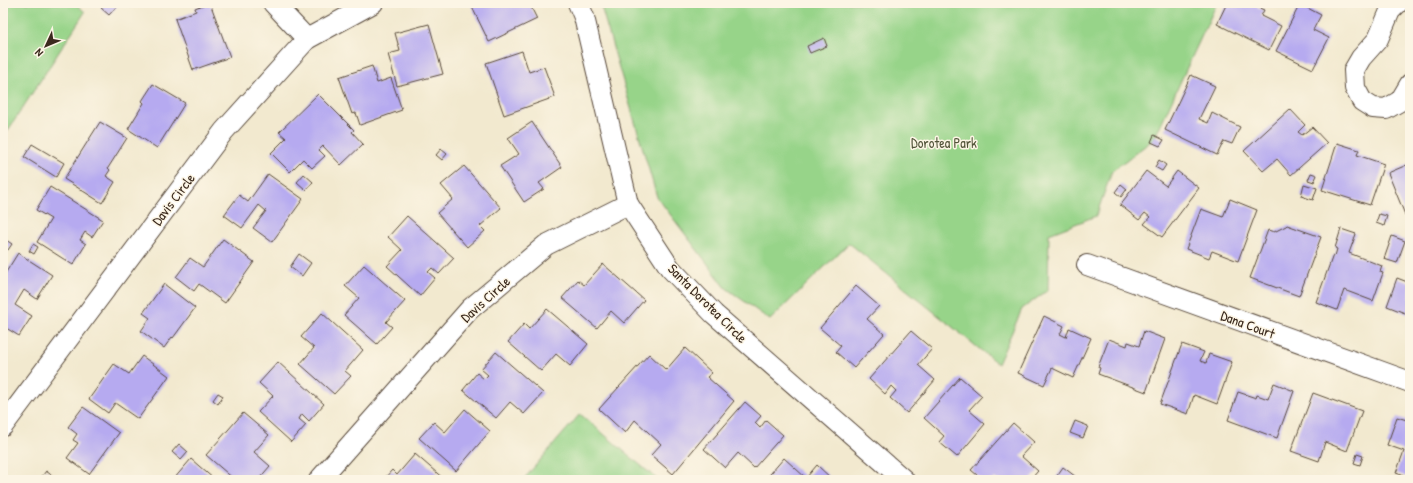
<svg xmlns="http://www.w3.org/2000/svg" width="1413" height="483" font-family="'Patrick Hand',sans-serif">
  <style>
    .green { fill: #97d489; stroke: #697f54 }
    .building { fill: #b6aaf0 }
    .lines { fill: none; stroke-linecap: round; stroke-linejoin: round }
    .minor-casing { stroke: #564739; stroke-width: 22 }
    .minor { stroke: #fff; stroke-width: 20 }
    .labels { text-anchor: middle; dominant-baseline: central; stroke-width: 3; stroke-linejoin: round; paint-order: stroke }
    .park-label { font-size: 14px; fill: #525439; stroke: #fcf5e5 }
    .street-label { font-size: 14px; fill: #3b2a1e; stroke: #fcf5e5 }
  </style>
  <rect width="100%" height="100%" fill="#fcf5e5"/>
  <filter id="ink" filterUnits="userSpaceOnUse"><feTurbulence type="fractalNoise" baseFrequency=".025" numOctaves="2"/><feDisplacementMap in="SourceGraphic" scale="8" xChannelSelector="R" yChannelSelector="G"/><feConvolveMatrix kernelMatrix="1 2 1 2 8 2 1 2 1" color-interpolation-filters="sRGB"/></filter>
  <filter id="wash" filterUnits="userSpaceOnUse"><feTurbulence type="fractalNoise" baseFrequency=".012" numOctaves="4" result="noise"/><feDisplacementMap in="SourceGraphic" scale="16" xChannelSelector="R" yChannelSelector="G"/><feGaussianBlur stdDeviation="0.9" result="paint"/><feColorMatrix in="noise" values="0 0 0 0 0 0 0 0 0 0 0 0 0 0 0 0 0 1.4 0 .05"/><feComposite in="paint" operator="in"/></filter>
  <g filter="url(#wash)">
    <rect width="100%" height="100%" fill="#f2e9cf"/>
    <!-- green -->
    <g class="green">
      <path d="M3,3H75L85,12L3,138Z"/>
      <path d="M600,3H1217L1154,139L1112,171L1096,216L1049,234L1048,290L1022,309L998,364L849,243L770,320L726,288L657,197Z"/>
      <path d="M580,414L658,480H523Z"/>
    </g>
    <g id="blocks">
      <!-- building -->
      <g class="building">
        <path d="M105,3H116L118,5L109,15L101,8Z"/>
        <path d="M209,3H210L230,57L193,70L175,19L196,11L195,8Z"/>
        <path d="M470,3H529L537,19L489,42Z"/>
        <path d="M1227,3H1259L1257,7L1264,10L1261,16L1281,26L1269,50L1217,24Z"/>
        <path d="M1300,4L1321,15L1313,30L1329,38L1313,69L1276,51Z"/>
        <path d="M429,24L443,74L397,86L388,54L400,51L395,33Z"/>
        <path d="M824,38L827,46L810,53L807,46Z"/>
        <path d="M522,51L529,72L544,67L555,97L504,115L486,63Z"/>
        <path d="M372,66L377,83L391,78L402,110L360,125L356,113L352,114L339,77Z"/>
        <path d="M1191,75L1215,86L1199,119L1208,123L1212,113L1240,127L1232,144L1224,141L1217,155L1165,130Z"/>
        <path d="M153,84L185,103L157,148L128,129L144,103L142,101Z"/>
        <path d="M318,94L354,130L352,132L363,144L341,165L323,146L319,150L325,156L312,168L303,159L290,172L271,153L286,138L279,132Z"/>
        <path d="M1290,109L1305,125L1298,132L1302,135L1312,127L1327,143L1291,175L1277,159L1263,171L1244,151Z"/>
        <path d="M100,122L127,138L108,168L110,170L106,176L115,182L102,203L64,179Z"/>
        <path d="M532,122L562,167L539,183L544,189L524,202L500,166L519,154L508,138Z"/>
        <path d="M1154,135L1164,140L1160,146L1151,142Z"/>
        <path d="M1337,143L1359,150L1357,155L1384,164L1370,205L1322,190Z"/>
        <path d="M32,144L64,163L56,177L24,157Z"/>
        <path d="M441,149L447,154L442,160L436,155Z"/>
        <path d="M1159,160L1166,165L1162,171L1155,167Z"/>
        <path d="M1409,164L1410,166V227L1388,173Z"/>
        <path d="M464,166L501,208L480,226L485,231L467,247L437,213L453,199L441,185Z"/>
        <path d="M1146,171L1166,186L1177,171L1199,188L1162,237L1144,224L1150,217L1145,213L1139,220L1120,205Z"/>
        <path d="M1311,173L1317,175L1314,182L1308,180Z"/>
        <path d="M268,174L303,199L272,242L253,228L266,211L259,205L242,228L224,215L239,195L248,202Z"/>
        <path d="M304,174L313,182L306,190L297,182Z"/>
        <path d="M1121,184L1127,189L1121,197L1115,192Z"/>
        <path d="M1304,184L1317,188L1313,200L1301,196Z"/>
        <path d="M50,187L103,220L92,237L85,232L80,240L86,244L73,265L37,242L51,219L36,210Z"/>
        <path d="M1230,199L1257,210L1238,261L1212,251L1209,258L1186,249L1201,209L1223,217Z"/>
        <path d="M1379,214L1387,216L1384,226L1376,223Z"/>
        <path d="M407,216L454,258L439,274L432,268L428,272L435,278L420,296L387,266L402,250L388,237Z"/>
        <path d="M1287,225L1321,237L1299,296L1250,278L1268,230L1274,232L1286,226Z"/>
        <path d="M1341,229L1356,234L1349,253L1382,266L1380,272L1383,273L1373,301L1344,290L1337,310L1316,302L1333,255L1335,256L1337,249L1335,248Z"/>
        <path d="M1392,236L1405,241L1397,263L1384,259Z"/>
        <path d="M3,238L12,244L8,250L3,248Z"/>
        <path d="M223,239L254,262L225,303L199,284L194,291L176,277L190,258L203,267Z"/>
        <path d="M33,244L38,247L34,254L29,251Z"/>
        <path d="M18,253L52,275L37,299L24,290L15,305L32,316L19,336L3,326V277Z"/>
        <path d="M299,254L311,263L302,276L290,267Z"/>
        <path d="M603,264L644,300L624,323L611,311L597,328L562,298L578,280L584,285Z"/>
        <path d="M364,265L405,301L386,322L392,327L377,344L344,315L359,298L345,286Z"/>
        <path d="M1397,278L1410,283V315L1387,306Z"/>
        <path d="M164,284L195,308L173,338L172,337L164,348L141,331L150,318L143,313Z"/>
        <path d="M856,286L879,306L867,319L884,334L854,368L836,352L841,346L820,328Z"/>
        <path d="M547,309L588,344L570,366L556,354L541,371L508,342L524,324L529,329Z"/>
        <path d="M322,313L363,350L345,371L351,376L334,394L300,364L314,348L301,337Z"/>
        <path d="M1044,316L1064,326L1060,334L1066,337L1069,328L1091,338L1073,378L1052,368L1044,385L1018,373Z"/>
        <path d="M911,331L932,349L918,365L935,380L907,413L890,398L896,391L891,386L885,394L869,379Z"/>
        <path d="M1144,331L1165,339L1146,392L1098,374L1100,368L1098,367L1109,339L1127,346L1128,342L1139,346Z"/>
        <path d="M1182,344L1204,352L1200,361L1206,363L1209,354L1232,362L1217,404L1194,395L1188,414L1160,404Z"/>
        <path d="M685,348L712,373L707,377L734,401L673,474L651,455L661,444L635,420L625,433L599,409L649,354L666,370Z"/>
        <path d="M496,352L543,393L524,414L510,402L496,418L463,390L477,373L484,379L488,375L481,369Z"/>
        <path d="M142,356L169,376L138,419L115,403L108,413L89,399L114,364L129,374Z"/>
        <path d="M278,362L324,404L309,421L302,414L299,419L306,425L291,442L258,412L273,396L259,383Z"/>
        <path d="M960,377L982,396L969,410L985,424L957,457L939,442L944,436L924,418Z"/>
        <path d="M1274,383L1294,391L1277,438L1228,420L1238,392L1256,398L1257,395L1268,399Z"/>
        <path d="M218,393L223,396L218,404L213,400Z"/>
        <path d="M1313,393L1362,411L1347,451L1325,442L1319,461L1291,451Z"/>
        <path d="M745,402L761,416L755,423L760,428L766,420L783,435L754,468L738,453L725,468L704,449Z"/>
        <path d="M83,407L119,433L89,474L67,458L78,443L73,440L77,434L68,427Z"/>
        <path d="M465,409L490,431L456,471L419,438L434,422L445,432Z"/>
        <path d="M243,413L269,435L254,452L270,466L258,480H235L206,455Z"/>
        <path d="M1397,417L1410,421V478L1396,473L1404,451L1387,445Z"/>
        <path d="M1075,421L1088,426L1083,438L1070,433Z"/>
        <path d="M1013,423L1034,442L1021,456L1038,471L1030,480H997L995,478L993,480H983L971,470Z"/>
        <path d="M179,444L188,452L181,460L172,452Z"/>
        <path d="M415,454L445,480H383L392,470L397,475Z"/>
        <path d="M1357,454L1363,456L1360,465L1354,463Z"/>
        <path d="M784,458L806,478L817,465L833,480H765Z"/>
        <path d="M191,459L215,480H173Z"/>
        <path d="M1063,467L1080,480H1054Z"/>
        <path d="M46,471L58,480H39Z"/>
      </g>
    </g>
  </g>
  <g filter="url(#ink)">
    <use href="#blocks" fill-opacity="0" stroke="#564739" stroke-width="1"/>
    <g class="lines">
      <!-- minor casing -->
      <g class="minor-casing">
        <g id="minor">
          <path d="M273,3L307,39"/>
          <path d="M578,3L584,17L628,204L670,268L714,314L904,480"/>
          <path d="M1398,3L1390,11L1378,39L1361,58L1354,70L1355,88L1362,101L1373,108L1386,109L1400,101L1410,84"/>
          <path d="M1087,265L1410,382"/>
          <path d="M3,426L224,131L307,39L373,3"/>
          <path d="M319,480L470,309L546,245L628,204"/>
        </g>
      </g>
      <!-- minor -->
      <use href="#minor" class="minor"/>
    </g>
  </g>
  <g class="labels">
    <!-- park labels -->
    <g class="park-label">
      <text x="944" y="142">Dorotea Park</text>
    </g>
    <!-- street labels -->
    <g class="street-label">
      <text transform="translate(173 199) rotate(-53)">Davis Circle</text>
      <text transform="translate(485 299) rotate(-42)">Davis Circle</text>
      <text transform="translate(708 303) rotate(45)">Santa Dorotea Circle</text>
      <text transform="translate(1248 324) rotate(20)">Dana Court</text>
    </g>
  </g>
  <!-- margin -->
  <rect width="1413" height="483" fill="none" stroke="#fcf5e5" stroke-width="16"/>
  <!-- north arrow -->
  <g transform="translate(46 46) rotate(226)" stroke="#fcf5e5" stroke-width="3" paint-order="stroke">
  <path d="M0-3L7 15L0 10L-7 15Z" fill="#3b2a1e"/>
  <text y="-6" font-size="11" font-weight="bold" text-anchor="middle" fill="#3b2a1e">N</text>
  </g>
</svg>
